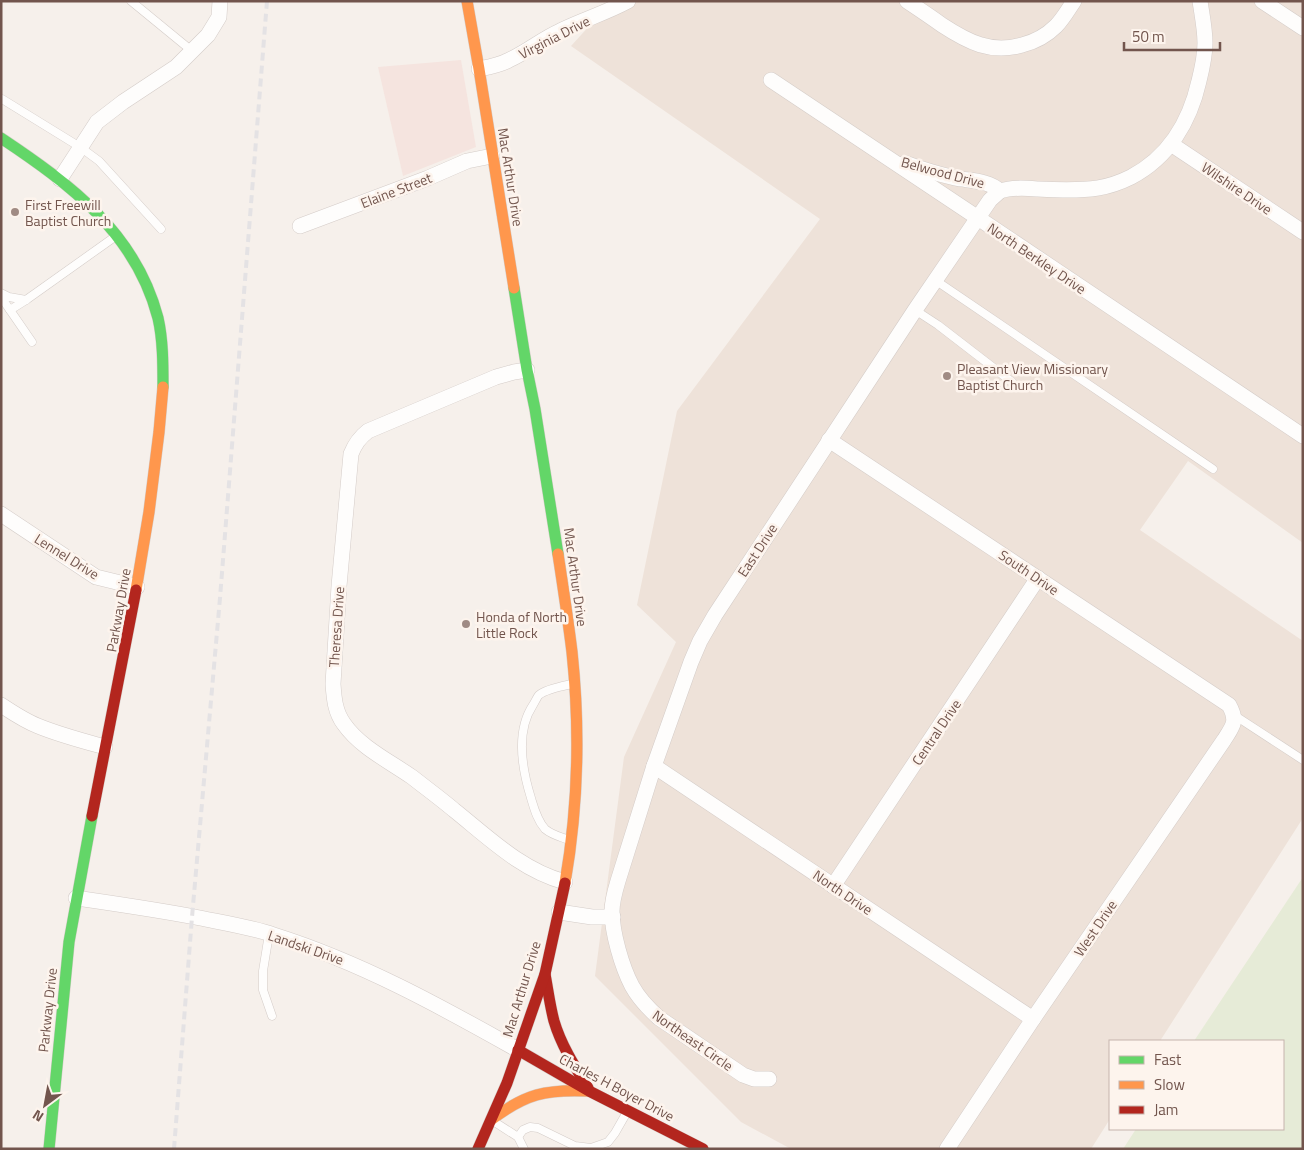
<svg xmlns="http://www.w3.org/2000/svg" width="1304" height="1150" font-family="'Titillium Web',sans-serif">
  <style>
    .residential { fill: #eee2d9 }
    .commercial { fill: #f5e4df }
    .green { fill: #e6ebd7 }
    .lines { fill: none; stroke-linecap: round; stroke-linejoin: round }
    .lane-casing { stroke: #d4ccc8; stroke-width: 9 }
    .street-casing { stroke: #d4ccc8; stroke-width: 16 }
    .fast-casing { stroke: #d5ccc8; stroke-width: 12 }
    .slow-casing { stroke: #d5ccc8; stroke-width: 12 }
    .jam-casing { stroke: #d5ccc8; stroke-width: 12 }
    .lane { stroke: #fefdfc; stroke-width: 8 }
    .street { stroke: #fefdfc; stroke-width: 15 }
    .fast { stroke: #63d668; stroke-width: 11 }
    .slow { stroke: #ff974d; stroke-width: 11 }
    .jam { stroke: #b3261e; stroke-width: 11 }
    .rail { stroke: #e4e2e4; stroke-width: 4; stroke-dasharray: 8 5; stroke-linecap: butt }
    .poi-dot { fill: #a08b84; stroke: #fdf4ed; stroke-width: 2 }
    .labels { text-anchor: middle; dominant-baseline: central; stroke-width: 5; stroke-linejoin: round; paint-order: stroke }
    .street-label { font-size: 14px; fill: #72554d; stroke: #fdf4ed }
    .poi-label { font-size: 14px; fill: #72554d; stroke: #fdf4ed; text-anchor: start }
  </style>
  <rect width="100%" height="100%" fill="#f6f0eb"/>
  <!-- residential -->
  <path class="residential" d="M612,1H1303V543L1188,461L1140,530L1303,641V818L1160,1041H1110V1119L1091,1149H791L741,1122L595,976L624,757L676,642L637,605L677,411L820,219L571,46Z"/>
  <!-- commercial -->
  <path class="commercial" d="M461,60L476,147L403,176L378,67Z"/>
  <!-- green -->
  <path class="green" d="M1303,877V1149H1123L1136,1129H1283V1041H1194Z"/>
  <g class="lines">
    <!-- lane casing -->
    <g class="lane-casing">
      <g id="lane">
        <path d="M131,1L192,51"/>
        <path d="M2,99L80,147L99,161L161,229"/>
        <path d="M935,280L1213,469"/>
        <path d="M1,293L9,297L26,300"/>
        <path d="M1,297L32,342"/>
        <path d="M10,310L26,300L116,236"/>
        <path d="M915,310L938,325L1012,382"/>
        <path d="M1234,715L1303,760"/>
        <path d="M569,840C561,837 552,835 545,829C537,820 534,808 531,798C522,769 515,732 533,705C535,702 537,697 539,695C546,689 563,686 572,684"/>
        <path d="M269,934L263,971V990L272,1016"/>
        <path d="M493,1121L518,1137L524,1149"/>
        <path d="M518,1137L523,1130L530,1127L538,1128L575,1146L591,1148L608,1142L615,1133L627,1112"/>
      </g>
    </g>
    <!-- street casing -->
    <g class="street-casing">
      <g id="street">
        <path d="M907,1C919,9 931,17 942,25C968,42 991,54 1022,45C1034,42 1047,35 1056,26C1063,19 1068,10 1074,1"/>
        <path d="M1262,1L1303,28"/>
        <path d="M479,69C489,67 500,65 509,60C527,52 542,39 560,31C582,20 606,13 628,1"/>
        <path d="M771,80L978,218L1303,436"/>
        <path d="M1171,144L1303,232"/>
        <path d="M905,163C921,169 938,174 955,178C970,181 988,180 1000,191C1012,187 1025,188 1037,189C1058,190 1078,191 1098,188C1110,186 1121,182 1131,177C1169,157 1190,121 1199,81C1202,69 1205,56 1205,43C1205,29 1202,15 1200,1"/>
        <path d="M60,179L97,122L123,102L176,67L208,35L219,17L220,1"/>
        <path d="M300,226L428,178L467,161L492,156"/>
        <path d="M527,370L514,372L496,377L368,431C359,438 355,444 351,454L339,586L333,684C334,698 335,712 344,724C360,747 389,761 412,777C426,788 441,799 454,810C489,838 521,870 565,882"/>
        <path d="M829,440L1229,705C1238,721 1233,726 1224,740L1033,1019L947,1149"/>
        <path d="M1,514L96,577L137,587"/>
        <path d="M1,705C13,713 25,721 38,726C60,735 83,741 105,747"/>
        <path d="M654,766L1033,1019"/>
        <path d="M833,886L1038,578"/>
        <path d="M76,898C117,904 159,910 200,918C225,923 250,927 274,935C360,962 440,1006 518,1050"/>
        <path d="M559,912L592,917H613"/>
        <path d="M769,1079H754L743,1075L659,1018C649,1009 639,999 632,986C622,967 612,933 612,911C612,901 615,891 618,881L654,766L691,662L700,641L715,615L915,310L990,200L1000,191"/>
      </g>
    </g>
    <!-- fast casing -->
    <g class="fast-casing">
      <g id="fast">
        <path d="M1,138C70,184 136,233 158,318C163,340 163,364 163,387"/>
        <path d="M514,288L527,370L535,409L558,554"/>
        <path d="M49,1149L69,942L92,816"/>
      </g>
    </g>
    <!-- slow casing -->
    <g class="slow-casing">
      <g id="slow">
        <path d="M467,1L479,69L514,288"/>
        <path d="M558,554C563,587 568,619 572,652C580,728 578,808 565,883"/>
        <path d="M136,590L149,512L159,432L163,387"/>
        <path d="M491,1120C525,1094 546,1089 588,1091"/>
      </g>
    </g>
    <!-- jam casing -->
    <g class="jam-casing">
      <g id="jam">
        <path d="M92,816L136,590"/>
        <path d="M545,974C548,990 550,1006 554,1021C561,1045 575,1067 588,1088"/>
        <path d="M518,1050L589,1091L703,1149"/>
        <path d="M478,1149L507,1083L545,974L565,883"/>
      </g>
    </g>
    <!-- lane -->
    <use href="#lane" class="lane"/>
    <!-- street -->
    <use href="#street" class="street"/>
    <!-- fast -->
    <use href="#fast" class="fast"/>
    <!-- slow -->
    <use href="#slow" class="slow"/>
    <!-- jam -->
    <use href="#jam" class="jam"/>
    <!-- rail -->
    <path class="rail" d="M174,1149L192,917L220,598L267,1"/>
  </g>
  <!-- markers -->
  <g class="poi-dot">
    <circle cx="15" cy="212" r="5"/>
    <circle cx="947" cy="376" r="5"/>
    <circle cx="466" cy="624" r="5"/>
  </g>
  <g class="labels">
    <!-- street labels -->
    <g class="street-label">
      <text transform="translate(554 37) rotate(-27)">Virginia Drive</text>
      <text transform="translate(943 172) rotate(15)">Belwood Drive</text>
      <text transform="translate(511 177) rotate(81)">Mac Arthur Drive</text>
      <text transform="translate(1237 188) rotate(34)">Wilshire Drive</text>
      <text transform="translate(396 190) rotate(-21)">Elaine Street</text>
      <text transform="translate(1037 258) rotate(34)">North Berkley Drive</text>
      <text transform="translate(757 550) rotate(-57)">East Drive</text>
      <text transform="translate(67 556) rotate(32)">Lennel Drive</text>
      <text transform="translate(1029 572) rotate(34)">South Drive</text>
      <text transform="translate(576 577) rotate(82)">Mac Arthur Drive</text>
      <text transform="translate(118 610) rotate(-80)">Parkway Drive</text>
      <text transform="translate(336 627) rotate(-86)">Theresa Drive</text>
      <text transform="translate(936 732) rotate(-56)">Central Drive</text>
      <text transform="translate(843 892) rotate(34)">North Drive</text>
      <text transform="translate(1095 928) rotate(-56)">West Drive</text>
      <text transform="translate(306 947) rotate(19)">Landski Drive</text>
      <text transform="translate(521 989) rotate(-73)">Mac Arthur Drive</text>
      <text transform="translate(47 1010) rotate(-84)">Parkway Drive</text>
      <text transform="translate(693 1040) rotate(35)">Northeast Circle</text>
      <text transform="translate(617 1087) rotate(28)">Charles H Boyer Drive</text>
    </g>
    <!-- poi labels -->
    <g class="poi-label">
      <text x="25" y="204">First Freewill<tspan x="25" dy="16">Baptist Church</tspan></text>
      <text x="957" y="368">Pleasant View Missionary<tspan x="957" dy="16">Baptist Church</tspan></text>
      <text x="476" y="616">Honda of North<tspan x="476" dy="16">Little Rock</tspan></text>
    </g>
  </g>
  <!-- border -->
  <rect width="1304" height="1150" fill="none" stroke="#72554d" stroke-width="5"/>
  <!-- legend -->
  <rect x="1109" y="1040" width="175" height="90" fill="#fdf4ed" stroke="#c5b4ad"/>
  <rect x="1119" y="1056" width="25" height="8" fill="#63d668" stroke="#c5b4ad"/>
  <text x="1154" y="1065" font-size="15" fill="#72554d">Fast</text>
  <rect x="1119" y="1081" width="25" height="8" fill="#ff974d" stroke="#c5b4ad"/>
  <text x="1154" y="1090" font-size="15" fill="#72554d">Slow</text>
  <rect x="1119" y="1106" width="25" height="8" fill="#b3261e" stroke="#c5b4ad"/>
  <text x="1154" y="1115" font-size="15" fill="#72554d">Jam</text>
  <!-- north arrow -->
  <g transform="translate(45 1105) rotate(212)" stroke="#fdf4ed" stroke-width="4" paint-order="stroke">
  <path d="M0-4L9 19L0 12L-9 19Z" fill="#72554d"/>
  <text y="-8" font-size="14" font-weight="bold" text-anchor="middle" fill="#72554d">N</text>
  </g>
  <!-- scale -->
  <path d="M1124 42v8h96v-8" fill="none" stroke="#72554d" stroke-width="2.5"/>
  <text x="1132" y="42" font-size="15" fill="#72554d" stroke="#fdf4ed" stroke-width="4" paint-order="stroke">50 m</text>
</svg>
